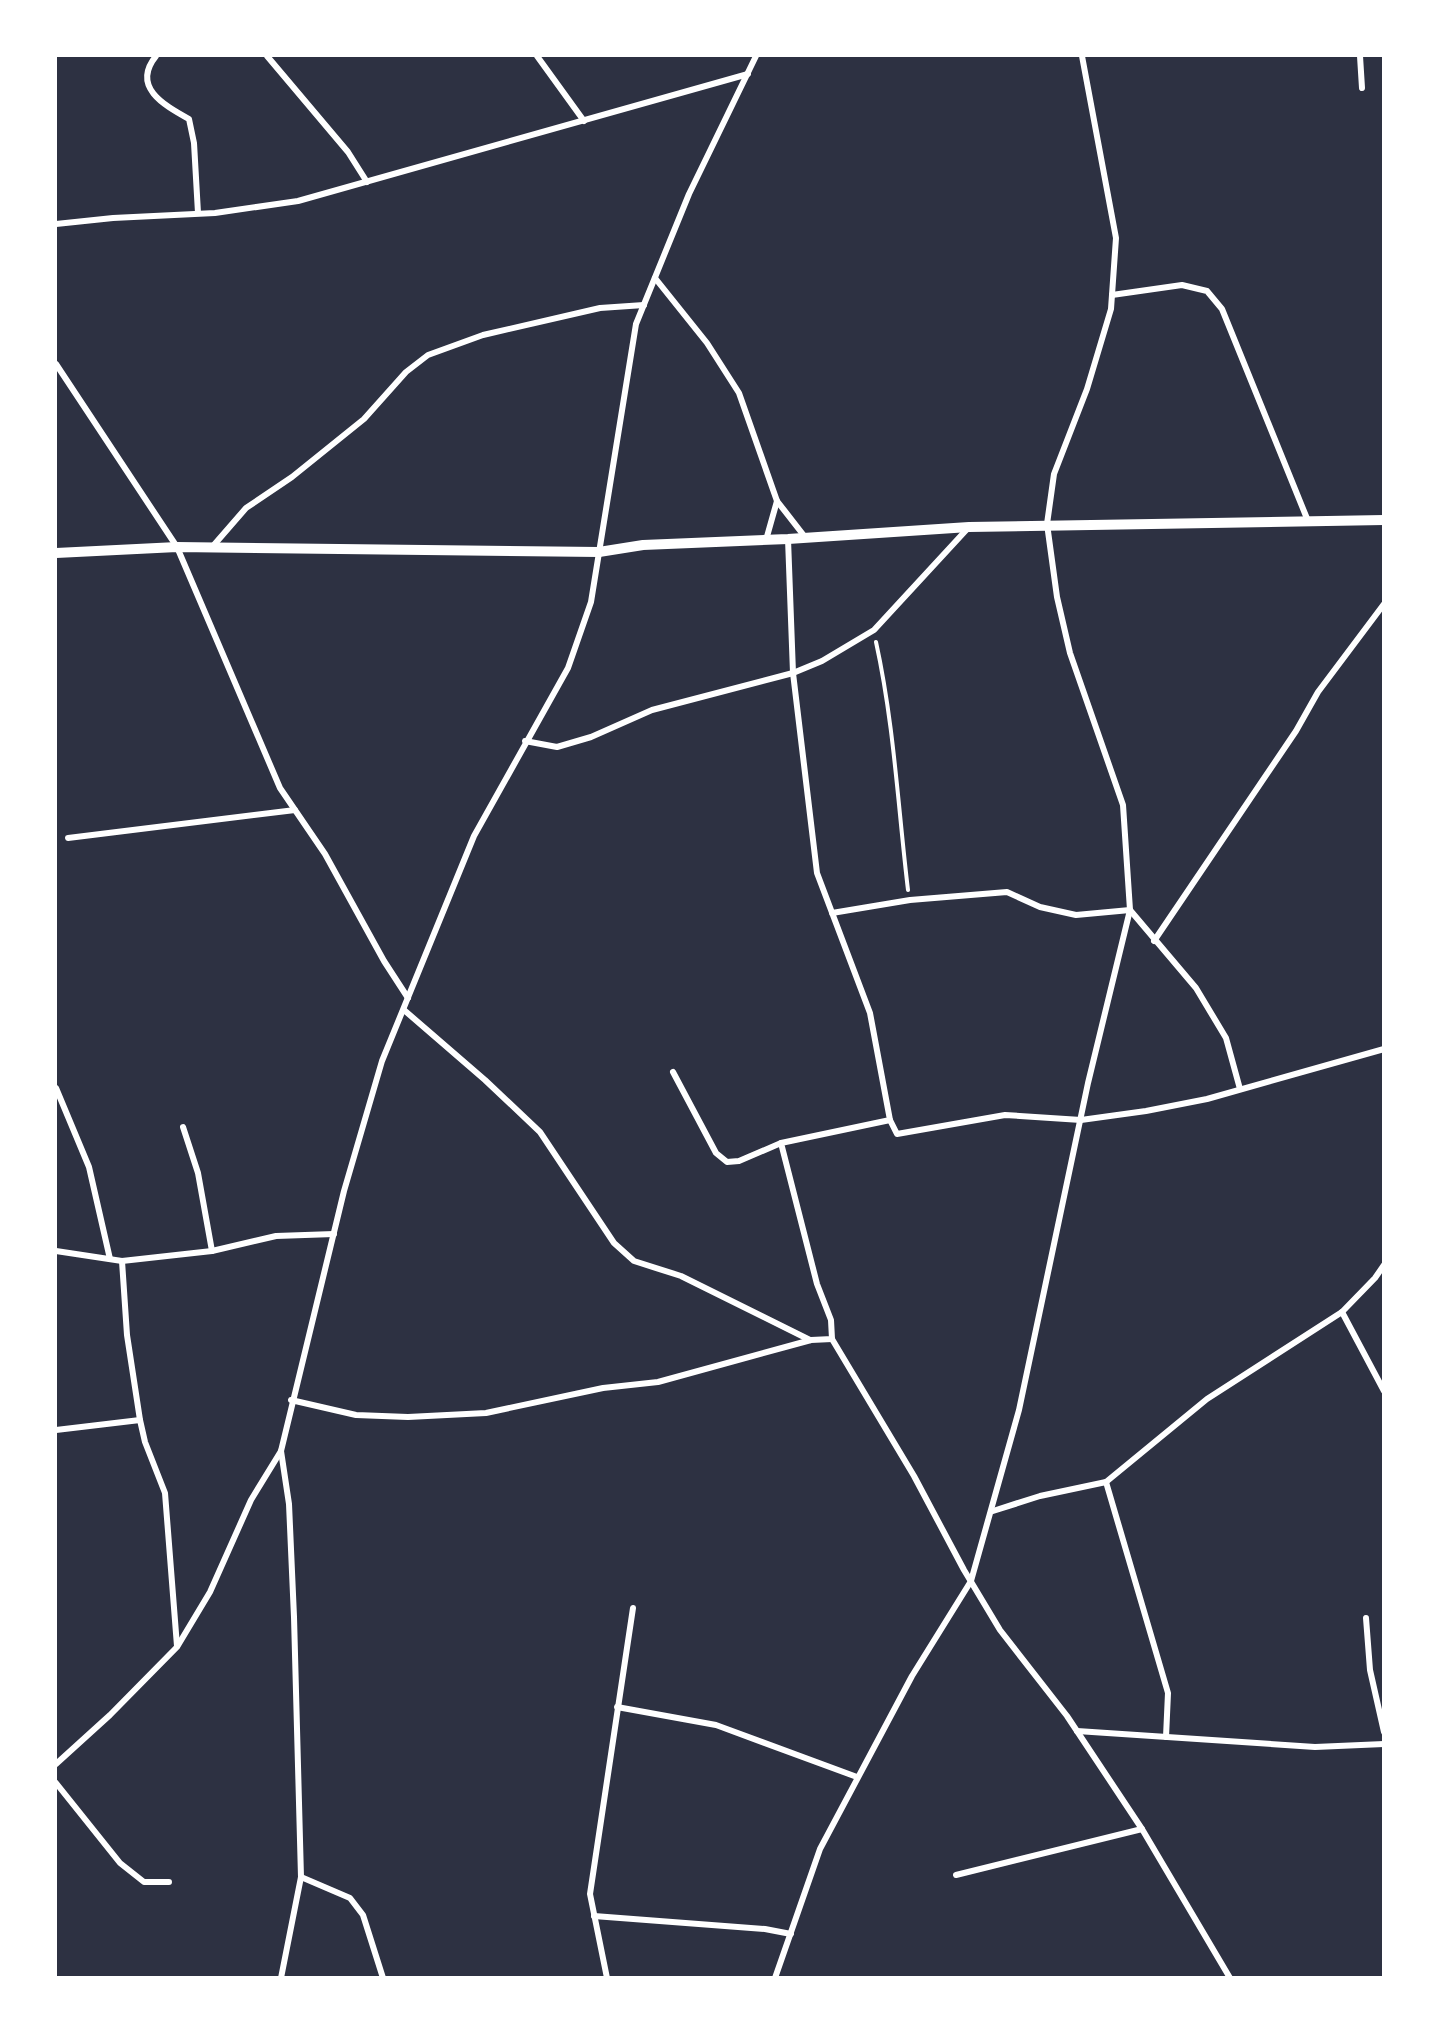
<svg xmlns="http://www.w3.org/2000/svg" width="1439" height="2033" font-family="Rubik,sans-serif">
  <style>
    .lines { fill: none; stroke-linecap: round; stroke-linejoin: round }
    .path { stroke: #fff; stroke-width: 4 }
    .minor { stroke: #fff; stroke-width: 6 }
    .tertiary { stroke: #fff; stroke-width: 10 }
  </style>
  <rect width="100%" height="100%" fill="#2d3142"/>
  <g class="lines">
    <!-- path -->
    <path class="path" d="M876,642C894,724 898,807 908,890"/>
    <!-- minor -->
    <g class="minor">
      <path d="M156,56C131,87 164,105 189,119L194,143L198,213"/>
      <path d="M267,56L348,152L367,182"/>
      <path d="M537,56L584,121"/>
      <path d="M1360,56L1362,88"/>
      <path d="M56,224L113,218L215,213L298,201L748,74"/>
      <path d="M655,278L707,343L739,393L777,501L805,537"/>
      <path d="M1112,295L1182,285L1207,291L1222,309L1308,521"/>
      <path d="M56,364L177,547L280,788L325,854L384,961L408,998"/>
      <path d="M766,540L777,501"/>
      <path d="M213,546L246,508L292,477L364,419L406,372L428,355L483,335L600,308L644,305"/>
      <path d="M525,741L557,747L591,737L652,710L793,673L822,661L874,630L969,527"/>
      <path d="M68,838L295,810"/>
      <path d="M832,913L910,900L1007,892L1040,907L1076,915L1130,910L1196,988L1226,1038L1240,1089"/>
      <path d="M1154,941L1296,731L1318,692L1384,604"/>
      <path d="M404,1010L485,1080L540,1132L614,1243L634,1261L681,1276L810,1340"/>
      <path d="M673,1072L716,1153L727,1162L739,1161L781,1143"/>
      <path d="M56,1088L89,1167L110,1259"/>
      <path d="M890,1120L897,1134L1005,1115L1081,1120L1146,1111L1207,1099L1384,1049"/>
      <path d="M183,1127L198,1173L212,1251"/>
      <path d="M56,1251L122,1261L212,1251L276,1236L334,1234"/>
      <path d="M122,1261L127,1335L140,1420L145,1442L165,1493L177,1646"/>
      <path d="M1342,1312L1384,1391"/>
      <path d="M832,1339L914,1476L964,1570L1000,1630L1067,1716L1142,1829L1230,1978"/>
      <path d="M291,1400L356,1415L408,1417L486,1413L603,1388L658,1382L811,1340L832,1339L831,1320L817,1284L781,1143L890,1120L870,1013L817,873L793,673L788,539"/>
      <path d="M56,1430L140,1420"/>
      <path d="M281,1451L289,1504L294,1617L301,1877L281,1978"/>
      <path d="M1106,1482L1168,1693L1166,1737"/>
      <path d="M993,1511L1040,1496L1106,1482L1207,1399L1342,1312L1375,1278L1384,1265"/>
      <path d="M1366,1618L1370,1670L1384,1732"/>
      <path d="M617,1707L716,1725L857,1777"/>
      <path d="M1077,1731L1315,1747L1384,1744"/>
      <path d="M56,1764L110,1715L177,1647L210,1592L251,1500L281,1451L344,1191L382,1061L474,836L568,668L591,602L636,324L689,194L756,56"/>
      <path d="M56,1783L120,1863L144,1882H169"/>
      <path d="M956,1875L1142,1829"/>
      <path d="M301,1877L350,1898L363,1915L383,1978"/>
      <path d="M594,1916L765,1929L791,1934"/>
      <path d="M607,1978L590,1894L633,1608"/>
      <path d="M775,1978L820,1849L912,1676L971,1581L1019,1410L1088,1083L1130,910L1123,805L1070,653L1057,597L1047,524L1054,474L1087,389L1111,309L1116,238L1082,56"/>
    </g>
    <!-- tertiary -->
    <path class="tertiary" d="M56,553L177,547L599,552L643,545L788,539L969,527L1384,520"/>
  </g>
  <!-- border -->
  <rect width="1439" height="2033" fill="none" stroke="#ffffff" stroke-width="114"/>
</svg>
